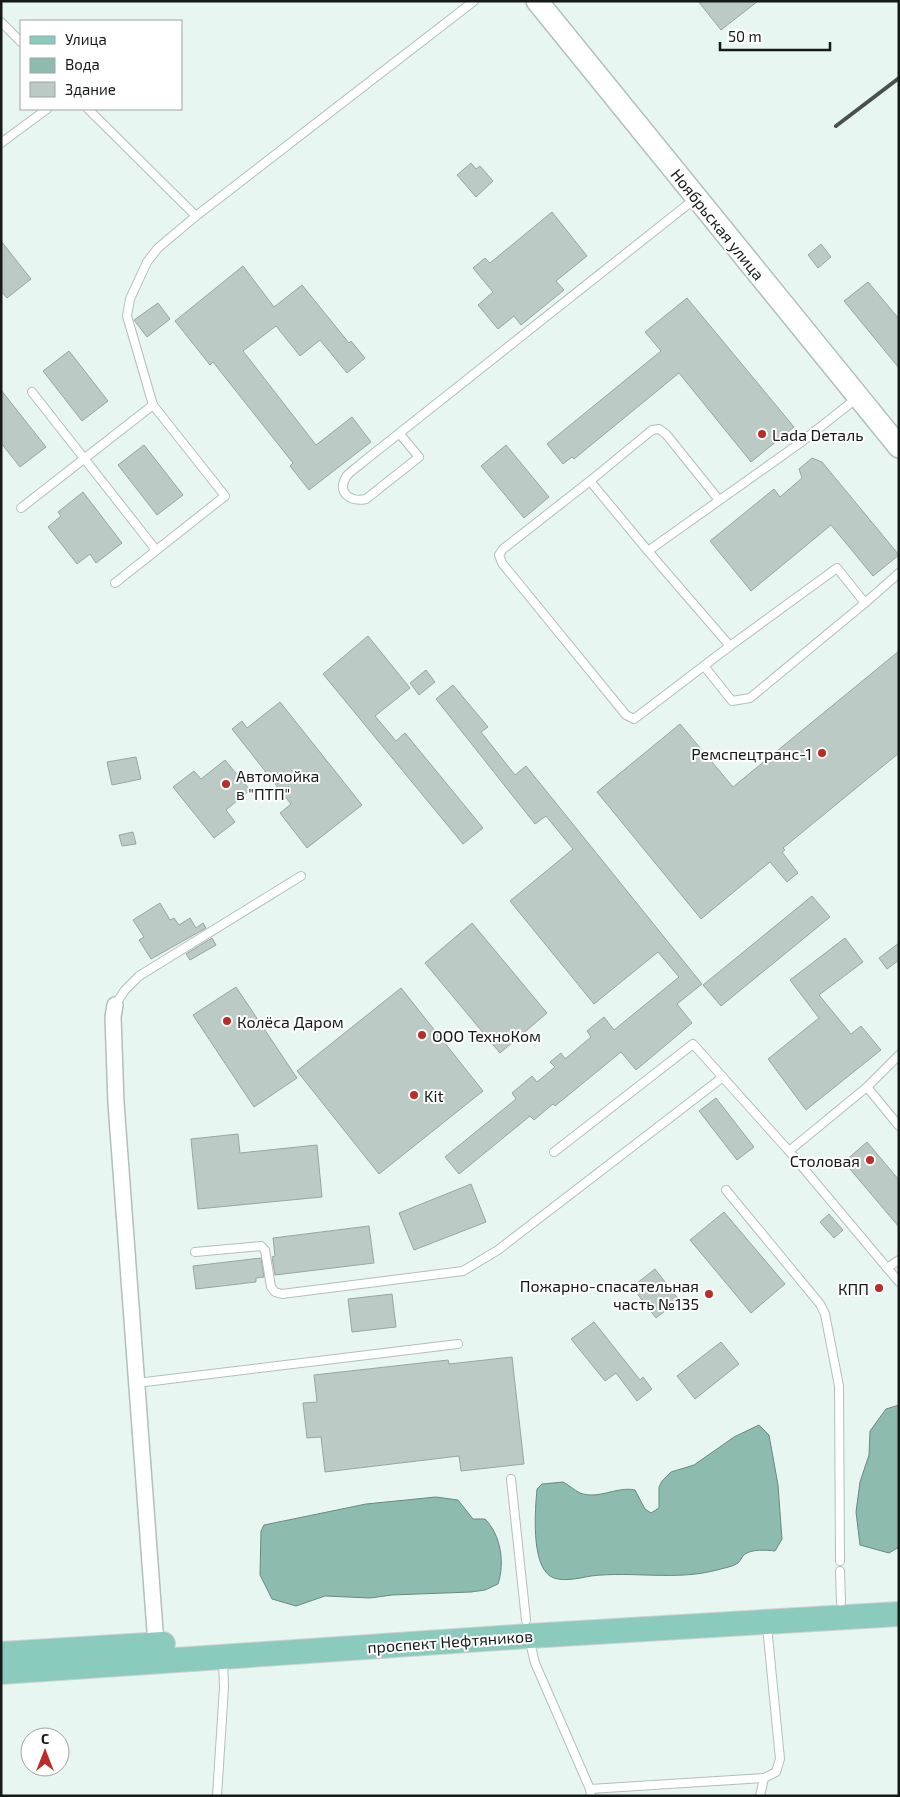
<svg xmlns="http://www.w3.org/2000/svg" width="900" height="1797" font-family="'Exo 2',sans-serif">
  <style>
    .water { fill: #8dbbaf; stroke: #698a82 }
    .building { fill: #bccac6; stroke: #99a5a2 }
    .lines { fill: none; stroke-linecap: round; stroke-linejoin: round }
    .service-casing { stroke: #b2bfbc; stroke-width: 10 }
    .minor-casing { stroke: #b2bfbc; stroke-width: 18 }
    .secondary-casing { stroke: #b2bfbc; stroke-width: 24 }
    .primary-casing { stroke: #d0d1d1; stroke-width: 26 }
    .service { stroke: #fff; stroke-width: 8 }
    .minor { stroke: #fff; stroke-width: 15 }
    .secondary { stroke: #fff; stroke-width: 21 }
    .primary { stroke: #8bcbbe; stroke-width: 24 }
    .rail { stroke: #4a504f; stroke-width: 4 }
    .poi-dot { fill: #ba2c27; stroke: #fff; stroke-width: 2 }
    .labels { text-anchor: middle; dominant-baseline: central; stroke-width: 4; stroke-linejoin: round; paint-order: stroke }
    .street-label { font-size: 16px; fill: #151918; stroke: #fff }
    .poi-label { font-size: 16px; fill: #151918; stroke: #fff; text-anchor: start }
  </style>
  <rect width="100%" height="100%" fill="#e8f6f2"/>
  <!-- water -->
  <g class="water">
    <path d="M899,1405V1547L889,1553L860,1545L856,1512L860,1482L869,1455L870,1431L886,1409Z"/>
    <path d="M759,1425L769,1435L778,1485L782,1539L775,1551C766,1550 753,1549 745,1554C742,1556 741,1560 738,1563C733,1567 723,1568 717,1570C677,1581 632,1571 591,1576C580,1578 560,1583 550,1576C531,1563 535,1510 537,1489L542,1484L563,1482C569,1485 574,1490 580,1493C598,1500 617,1486 635,1490L645,1509L651,1513L659,1508V1487L662,1481L671,1472L694,1465L734,1437Z"/>
    <path d="M436,1497L458,1500L473,1519H485C501,1535 505,1563 498,1584L485,1590L471,1592L392,1595L370,1598L325,1596L296,1606L272,1599L260,1575L261,1531L264,1525L366,1504Z"/>
  </g>
  <!-- building -->
  <g class="building">
    <path d="M698,1H758L721,30Z"/>
    <path d="M471,163L476,169L480,166L493,181L476,197L457,175Z"/>
    <path d="M552,212L587,256L556,281L564,290L521,325L514,316L498,329L478,305L493,292L473,268L485,258L490,263Z"/>
    <path d="M1,241L31,279L7,298L1,291Z"/>
    <path d="M821,244L831,257L818,268L808,255Z"/>
    <path d="M243,266L274,307L302,285L349,343L351,341L365,358L347,373L320,340L300,356L276,326L243,351L316,445L352,417L371,442L309,490L290,466L293,463L213,362L210,365L175,321Z"/>
    <path d="M868,282L899,319V368L844,301Z"/>
    <path d="M687,298L794,427L751,462L679,373L574,459L572,457L563,464L547,444L661,351L645,332Z"/>
    <path d="M158,303L170,319L147,337L134,320Z"/>
    <path d="M69,351L108,401L82,421L43,371Z"/>
    <path d="M1,390L46,447L20,467L1,443Z"/>
    <path d="M144,445L183,495L157,515L118,465Z"/>
    <path d="M506,445L549,497L524,518L481,466Z"/>
    <path d="M812,458L822,462L899,555L873,576L831,525L751,591L710,541L774,489L780,497L802,478L799,469Z"/>
    <path d="M83,492L122,543L96,563L90,554L77,564L48,527L61,516L58,512Z"/>
    <path d="M368,636L410,688L375,716L396,741L405,733L483,828L463,844L323,674Z"/>
    <path d="M899,651V753L783,848L785,850L782,852L798,873L787,882L770,862L701,919L597,792L680,724L733,787Z"/>
    <path d="M426,670L435,682L419,695L410,683Z"/>
    <path d="M453,685L488,727L481,732L515,775L526,766L702,984L677,1004L692,1023L636,1070L621,1052L555,1106L553,1104L534,1120L530,1116L459,1174L445,1157L516,1099L512,1093L532,1076L537,1082L555,1067L550,1062L561,1053L565,1059L591,1037L587,1031L604,1017L614,1030L679,977L658,952L594,1004L510,901L573,849L546,816L535,824L436,699Z"/>
    <path d="M280,702L362,805L307,848L280,813L291,804L232,729L242,721L247,728Z"/>
    <path d="M136,757L141,779L112,785L107,762Z"/>
    <path d="M225,760L250,790L226,810L235,822L214,838L173,787L194,771L201,779Z"/>
    <path d="M133,832L136,844L122,846L119,835Z"/>
    <path d="M812,896L830,917L721,1006L703,985Z"/>
    <path d="M160,903L170,920L174,918L179,925L190,918L196,928L203,923L206,928L151,959L139,940L144,937L133,920Z"/>
    <path d="M472,923L547,1013L500,1053L425,963Z"/>
    <path d="M212,938L216,945L190,960L186,954Z"/>
    <path d="M845,938L863,962L819,995L851,1034L861,1026L881,1050L806,1110L768,1059L819,1018L790,980Z"/>
    <path d="M899,943V960L887,969L879,958Z"/>
    <path d="M236,987L297,1078L254,1107L193,1015Z"/>
    <path d="M401,988L483,1091L379,1174L297,1071Z"/>
    <path d="M716,1098L754,1147L737,1160L699,1111Z"/>
    <path d="M238,1134L240,1153L317,1145L322,1197L198,1209L191,1139Z"/>
    <path d="M867,1142L899,1180V1227L844,1162Z"/>
    <path d="M471,1184L486,1222L414,1250L399,1213Z"/>
    <path d="M724,1212L785,1284L751,1313L690,1240Z"/>
    <path d="M829,1214L843,1230L834,1238L820,1222Z"/>
    <path d="M369,1226L374,1263L275,1275L272,1257L275,1256L273,1238Z"/>
    <path d="M261,1258L264,1277L256,1278V1282L196,1289L193,1266Z"/>
    <path d="M655,1269L679,1300L656,1318L632,1287Z"/>
    <path d="M392,1294L396,1327L352,1332L348,1299Z"/>
    <path d="M594,1322L640,1380L643,1377L652,1389L637,1401L616,1373L605,1381L571,1339Z"/>
    <path d="M721,1342L739,1364L695,1399L677,1376Z"/>
    <path d="M512,1357L524,1464L461,1471L459,1456L325,1472L321,1437L307,1438L303,1403L317,1402L314,1375L448,1360L449,1364Z"/>
  </g>
  <g class="lines">
    <!-- service casing -->
    <g class="service-casing">
      <g id="service">
        <path d="M1,22L21,42"/>
        <path d="M88,109L196,216"/>
        <path d="M1,143L47,109"/>
        <path d="M32,392L156,550"/>
        <path d="M857,398L800,443L648,551L730,646L837,568L865,603L899,573"/>
        <path d="M399,433L419,457L366,499C352,502 336,494 346,477C350,471 358,467 363,462C474,373 585,286 696,198"/>
        <path d="M590,481L652,430L659,429L666,434L719,500"/>
        <path d="M21,508L153,405"/>
        <path d="M648,551L590,481L503,549L499,555L502,563L626,715L634,719L730,646"/>
        <path d="M115,583L225,496L153,405L127,316L130,299L147,262L158,248L196,216L474,1"/>
        <path d="M704,666L732,701L750,698L865,603"/>
        <path d="M115,1005L125,990L139,976L301,876"/>
        <path d="M867,1087L899,1126"/>
        <path d="M789,1151L867,1087L899,1055"/>
        <path d="M554,1152L693,1044L789,1151L899,1282"/>
        <path d="M726,1190L820,1304L825,1314L839,1386L840,1561"/>
        <path d="M195,1252L261,1246L265,1250L271,1287L275,1292L282,1294L463,1271L498,1250L723,1077"/>
        <path d="M887,1268L899,1260"/>
        <path d="M137,1383L458,1344"/>
        <path d="M511,1479L526,1620"/>
        <path d="M840,1571L841,1602"/>
        <path d="M529,1638L535,1663L590,1789L591,1796"/>
        <path d="M590,1789L764,1778L776,1772L780,1759L767,1626"/>
        <path d="M217,1796L224,1687L223,1661"/>
        <path d="M760,1796L764,1778"/>
      </g>
    </g>
    <!-- minor casing -->
    <g class="minor-casing">
      <path id="minor" d="M115,1005L113,1017L116,1103L156,1644"/>
    </g>
    <!-- secondary casing -->
    <g class="secondary-casing">
      <path id="secondary" d="M537,1L899,447"/>
    </g>
    <!-- primary casing -->
    <g class="primary-casing">
      <g id="primary">
        <path d="M1,1654L163,1644"/>
        <path d="M1,1672L529,1636L899,1614"/>
      </g>
    </g>
    <!-- service -->
    <use href="#service" class="service"/>
    <!-- minor -->
    <use href="#minor" class="minor"/>
    <!-- secondary -->
    <use href="#secondary" class="secondary"/>
    <!-- primary -->
    <use href="#primary" class="primary"/>
    <!-- rail -->
    <path class="rail" d="M836,126L899,78"/>
  </g>
  <!-- markers -->
  <g class="poi-dot">
    <circle cx="762" cy="434" r="5"/>
    <circle cx="822" cy="753" r="5"/>
    <circle cx="226" cy="784" r="5"/>
    <circle cx="227" cy="1021" r="5"/>
    <circle cx="422" cy="1035" r="5"/>
    <circle cx="414" cy="1095" r="5"/>
    <circle cx="870" cy="1160" r="5"/>
    <circle cx="879" cy="1288" r="5"/>
    <circle cx="709" cy="1294" r="5"/>
  </g>
  <g class="labels">
    <!-- street labels -->
    <g class="street-label">
      <text transform="translate(718 224) rotate(51)">Ноябрьская улица</text>
      <text transform="translate(450 1641) rotate(-4)">проспект Нефтяников</text>
    </g>
    <!-- poi labels -->
    <g class="poi-label">
      <text x="772" y="434">Lada Dеталь</text>
      <text x="812" y="753" text-anchor="end">Ремспецтранс-1</text>
      <text x="236" y="775">Автомойка<tspan x="236" dy="18">в "ПТП"</tspan></text>
      <text x="237" y="1021">Колёса Даром</text>
      <text x="432" y="1035">ООО ТехноКом</text>
      <text x="424" y="1095">Kit</text>
      <text x="860" y="1160" text-anchor="end">Столовая</text>
      <text x="699" y="1285" text-anchor="end">Пожарно-спасательная<tspan x="699" dy="18">часть №135</tspan></text>
      <text x="869" y="1288" text-anchor="end">КПП</text>
    </g>
  </g>
  <!-- border -->
  <rect width="900" height="1797" fill="none" stroke="#151918" stroke-width="5"/>
  <!-- legend -->
  <rect x="20" y="20" width="162" height="90" fill="#ffffff" stroke="#a1a3a3"/>
  <rect x="30" y="36" width="25" height="8" fill="#8bcbbe" stroke="#a1a3a3"/>
  <text x="65" y="45" font-size="15" fill="#151918">Улица</text>
  <rect x="30" y="58" width="25" height="15" fill="#8dbbaf" stroke="#a1a3a3"/>
  <text x="65" y="70" font-size="15" fill="#151918">Вода</text>
  <rect x="30" y="82" width="25" height="15" fill="#bccac6" stroke="#a1a3a3"/>
  <text x="65" y="95" font-size="15" fill="#151918">Здание</text>
  <!-- north arrow -->
  <g transform="translate(45 1752)"><circle r="24" fill="#ffffff" stroke="#a1a3a3"/>
  <path d="M0-4L9 19L0 12L-9 19Z" fill="#ba2c27"/>
  <text y="-8" font-size="14" font-weight="bold" text-anchor="middle" fill="#151918">С</text>
  </g>
  <!-- scale -->
  <path d="M720 42v8h110v-8" fill="none" stroke="#151918" stroke-width="2.5"/>
  <text x="728" y="42" font-size="15" fill="#151918" stroke="#ffffff" stroke-width="4" paint-order="stroke">50 m</text>
</svg>
